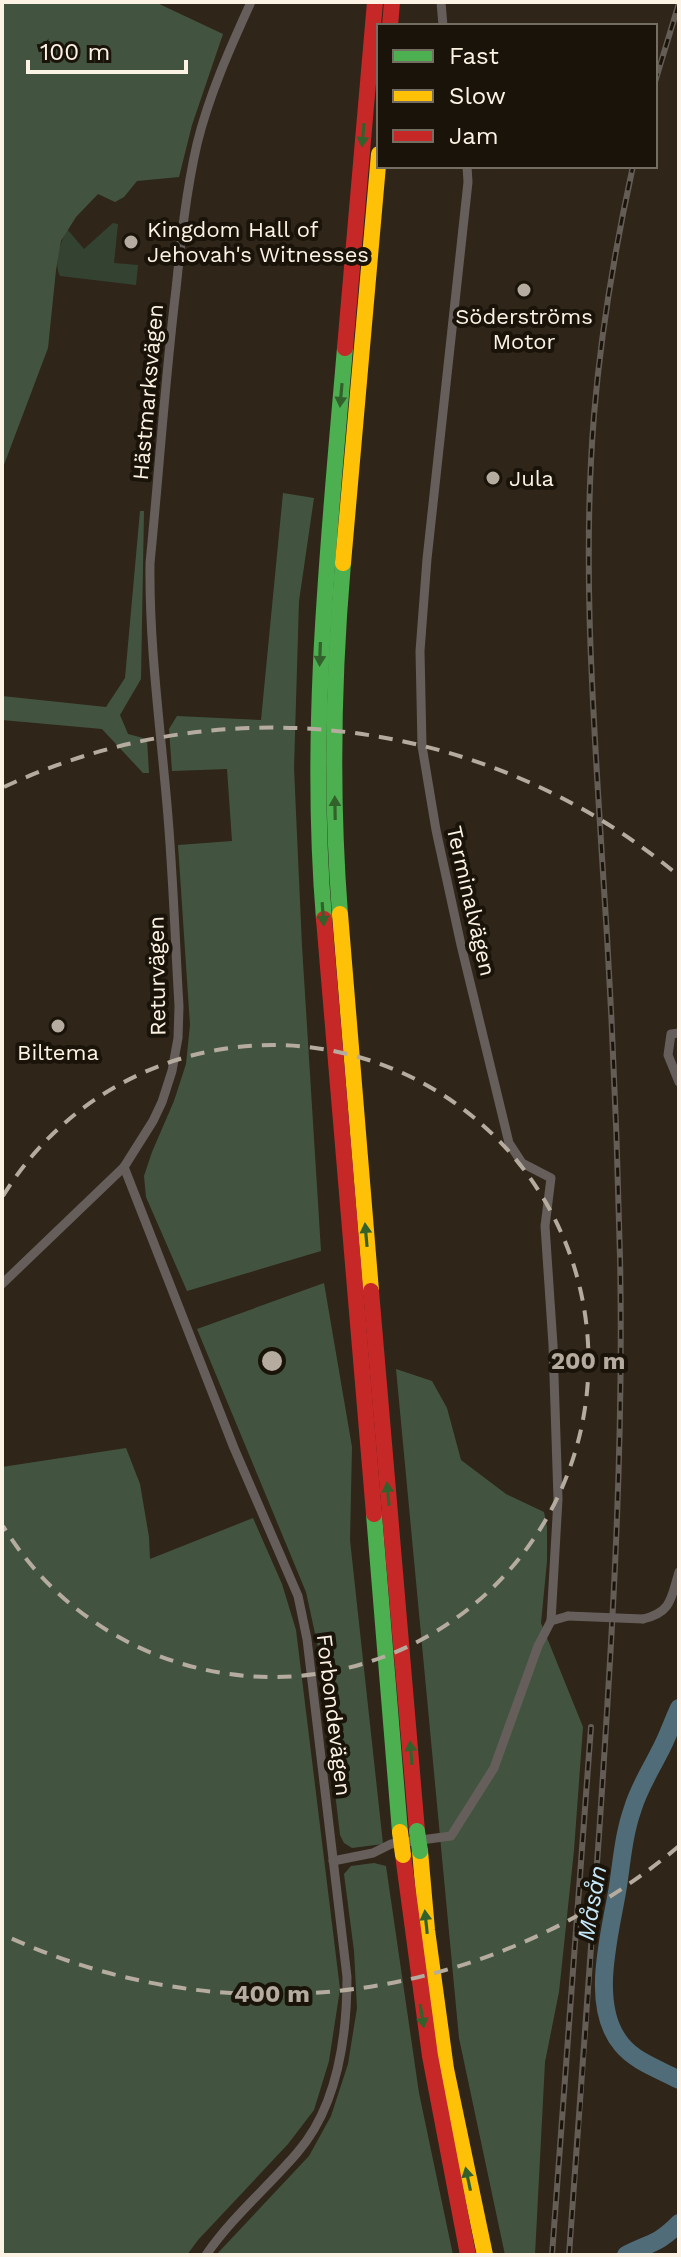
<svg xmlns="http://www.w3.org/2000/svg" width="681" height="2257" font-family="'Work Sans',sans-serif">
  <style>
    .green { fill: #344331 }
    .forest { fill: #42543f }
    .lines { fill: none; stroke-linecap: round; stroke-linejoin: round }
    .river { stroke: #516c79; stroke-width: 18 }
    .street { stroke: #655e5b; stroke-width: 9 }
    .fast { stroke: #4caf50; stroke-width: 16 }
    .slow { stroke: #ffc107; stroke-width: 16 }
    .jam { stroke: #c62828; stroke-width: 16 }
    .rail-casing { stroke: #635d56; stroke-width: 6 }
    .rail { stroke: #191309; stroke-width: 3; stroke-dasharray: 9; stroke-linecap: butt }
    .street-bridge { stroke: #655e5b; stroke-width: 9 }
    .fast-bridge { stroke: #4caf50; stroke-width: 16 }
    .slow-bridge { stroke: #ffc107; stroke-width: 16 }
    .oneway { fill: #32612c }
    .ring { fill: none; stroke: #b5ab9e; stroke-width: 4; stroke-dasharray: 14 10 }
    .poi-dot { fill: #b5ab9e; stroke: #191309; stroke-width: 3 }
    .labels { text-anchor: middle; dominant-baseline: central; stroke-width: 8; stroke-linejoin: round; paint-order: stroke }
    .poi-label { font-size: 22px; fill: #fdf3e5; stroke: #191309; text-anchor: start }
    .street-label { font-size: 22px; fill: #fdf3e5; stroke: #191309 }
    .water-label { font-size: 24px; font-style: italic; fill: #c6e9fa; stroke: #191309 }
    .centre { fill: #b5ab9e; stroke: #191309; stroke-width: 4 }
    .ring-label { font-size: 24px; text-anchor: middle; font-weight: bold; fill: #b5ab9e; stroke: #191309; stroke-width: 8; stroke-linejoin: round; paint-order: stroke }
  </style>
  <rect width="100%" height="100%" fill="#2f2619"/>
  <!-- green -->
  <path class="green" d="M113,223L118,224L114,263L138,265L136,285L60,276C53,263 61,242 67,229L84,249Z"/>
  <!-- forest -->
  <g class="forest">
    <path d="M2,2H155L223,34L192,125L179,177L137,181L124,197L115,202L98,194L76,217L61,241L56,270L48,348L2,470Z"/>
    <path d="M283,493L314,498L299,601L294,768L302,946L321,1251L187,1291L146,1197L144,1176L152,1152L174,1101L186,1064L190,1025L178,845L232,841L227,769L172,771L169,729L177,716L261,720Z"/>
    <path d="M140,511H144L141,679L120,715L128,734L147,739L149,773H143L102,729L2,720V696L106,707L125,678Z"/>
    <path d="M324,1283L352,1447L350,1540L383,1844L352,1848L344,1843L340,1835L318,1647L306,1592L197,1329Z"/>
    <path d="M396,1369L432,1381L447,1408L461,1460L506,1494L544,1512L547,1527V1561L541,1623L583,1727L574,1850L559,1992L545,2062L535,2255H505L459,2038Z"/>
    <path d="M126,1448L140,1484L149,1537L150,1559L253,1518L282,1584L296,1630L340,1989L329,2061L314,2110L288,2144L198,2240L187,2255H2V1467Z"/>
    <path d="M374,1863L386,1866L419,2093L453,2255H216L309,2156L331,2116L348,2064L357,2008L354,1951L344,1874L351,1866Z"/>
  </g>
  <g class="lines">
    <!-- river -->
    <g class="river">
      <path d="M679,1708C672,1723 667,1739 659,1753C650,1771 639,1788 633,1808C624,1833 622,1859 618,1886C611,1932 588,2005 622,2045C636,2062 661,2070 679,2080"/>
      <path d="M626,2255C649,2243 659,2244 679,2223"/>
    </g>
    <!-- street -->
    <g class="street">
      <path d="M441,2L443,26"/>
      <path d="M467,166L468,182L427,559L420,651L422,746L436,830L461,945L509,1143L522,1163L551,1178L545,1226L553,1345L558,1499L551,1621"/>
      <path d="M679,1033L671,1034L668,1055L679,1082"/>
      <path d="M124,1167L234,1448L298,1596L307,1639L347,1977C347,2036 337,2107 297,2153C267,2188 232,2217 206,2255"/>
      <path d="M2,1284L124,1167L153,1121L162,1102L172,1071L178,1038L179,1006C175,939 173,872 167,805C160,724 149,644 150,563C159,472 165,380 176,289C181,240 186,192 197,144C209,95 230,48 251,2"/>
      <path d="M643,1619C672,1612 671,1598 679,1572"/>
      <path d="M333,1861L373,1853L391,1844L451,1836L494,1768L538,1646L551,1621L568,1616"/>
    </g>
    <!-- fast -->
    <g class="fast">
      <path d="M340,914C331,797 333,679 343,563"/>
      <path d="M324,919C308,728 329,538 345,348"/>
      <path d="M374,1514L400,1832"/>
    </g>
    <!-- slow -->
    <g class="slow">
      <path d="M343,563L379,154"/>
      <path d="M340,914L371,1291"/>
      <path d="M420,1851L427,1930L446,2069L485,2255"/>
    </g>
    <!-- jam -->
    <g class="jam">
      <path d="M390,26L392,2"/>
      <path d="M345,348L375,2"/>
      <path d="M324,919L374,1514"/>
      <path d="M371,1291L417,1831"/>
      <path d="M403,1855L430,2056L468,2255"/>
    </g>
    <!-- rail casing -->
    <g class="rail-casing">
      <g id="rail">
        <path d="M655,82L679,3"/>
        <path d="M552,2255L591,1727"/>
        <path d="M569,2255C580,2115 590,1975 599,1835C612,1642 624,1450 620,1257C617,1123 611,990 602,857C593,710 582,563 594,415C601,331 615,248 633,166"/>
      </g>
    </g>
    <!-- rail -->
    <use href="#rail" class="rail"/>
    <!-- street-bridge -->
    <path class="street-bridge" d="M568,1616L643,1619"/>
    <!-- fast-bridge -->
    <path class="fast-bridge" d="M417,1831L420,1851"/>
    <!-- slow-bridge -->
    <path class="slow-bridge" d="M400,1832L403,1855"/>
  </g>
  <!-- one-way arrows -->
  <defs><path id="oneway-solid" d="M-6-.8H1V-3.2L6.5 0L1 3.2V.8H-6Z" transform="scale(2)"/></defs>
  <g class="oneway">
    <use href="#oneway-solid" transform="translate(363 135) rotate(95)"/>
    <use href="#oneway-solid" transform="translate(341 395) rotate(95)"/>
    <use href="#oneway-solid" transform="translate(320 654) rotate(92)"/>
    <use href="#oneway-solid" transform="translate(335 808) rotate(-91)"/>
    <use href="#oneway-solid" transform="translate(323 914) rotate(86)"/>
    <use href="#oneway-solid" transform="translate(366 1235) rotate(-95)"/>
    <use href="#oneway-solid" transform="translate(388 1494) rotate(-95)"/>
    <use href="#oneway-solid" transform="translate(411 1753) rotate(-95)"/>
    <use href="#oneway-solid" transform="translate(426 1922) rotate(-96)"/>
    <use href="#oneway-solid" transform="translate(422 2016) rotate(81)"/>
    <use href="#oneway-solid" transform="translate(468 2179) rotate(-102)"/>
  </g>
  <!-- distance rings -->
  <g class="ring">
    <path d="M3 1196A316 316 0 1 1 3 1526"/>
    <path d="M679 1846A633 633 0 0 1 4 1935M4 787A633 633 0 0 1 679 876"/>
  </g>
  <!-- markers -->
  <g class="poi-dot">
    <circle cx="131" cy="242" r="8"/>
    <circle cx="524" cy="290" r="8"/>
    <circle cx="493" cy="478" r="8"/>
    <circle cx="58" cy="1026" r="8"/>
  </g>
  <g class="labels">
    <!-- poi labels -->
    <g class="poi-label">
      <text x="147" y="229">Kingdom Hall of<tspan x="147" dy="25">Jehovah's Witnesses</tspan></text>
      <text x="524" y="316" text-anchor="middle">Söderströms<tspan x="524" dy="25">Motor</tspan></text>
      <text x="509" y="478">Jula</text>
      <text x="58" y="1052" text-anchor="middle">Biltema</text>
    </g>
    <!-- street labels -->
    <g class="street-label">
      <text transform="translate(148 392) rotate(-85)">Hästmarksvägen</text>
      <text transform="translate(471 901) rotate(77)">Terminalvägen</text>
      <text transform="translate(157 976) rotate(-91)">Returvägen</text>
      <text transform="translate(334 1715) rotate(83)">Forbondevägen</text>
    </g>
    <!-- water labels -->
    <g class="water-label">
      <text transform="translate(592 1903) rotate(-80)">Måsån</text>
    </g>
  </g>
  <circle cx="272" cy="1361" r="12" class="centre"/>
  <g class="ring-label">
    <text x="588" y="1369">200 m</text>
    <text x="272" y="2002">400 m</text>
  </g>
  <!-- border -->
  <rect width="681" height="2257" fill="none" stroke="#fdf3e5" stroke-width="8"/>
  <!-- legend -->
  <rect x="377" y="24" width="280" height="144" fill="#191309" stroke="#746d61" stroke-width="2"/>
  <rect x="393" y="50" width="40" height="12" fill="#4caf50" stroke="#746d61" stroke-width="2"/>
  <text x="449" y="64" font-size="24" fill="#fdf3e5">Fast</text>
  <rect x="393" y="90" width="40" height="12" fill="#ffc107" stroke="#746d61" stroke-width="2"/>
  <text x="449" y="104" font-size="24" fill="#fdf3e5">Slow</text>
  <rect x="393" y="130" width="40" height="12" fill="#c62828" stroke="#746d61" stroke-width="2"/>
  <text x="449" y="144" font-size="24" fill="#fdf3e5">Jam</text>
  <!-- scale -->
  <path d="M28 60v12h158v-12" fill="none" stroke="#fdf3e5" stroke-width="4"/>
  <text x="40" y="60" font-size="24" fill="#fdf3e5" stroke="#191309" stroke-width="6" paint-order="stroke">100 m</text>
</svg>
